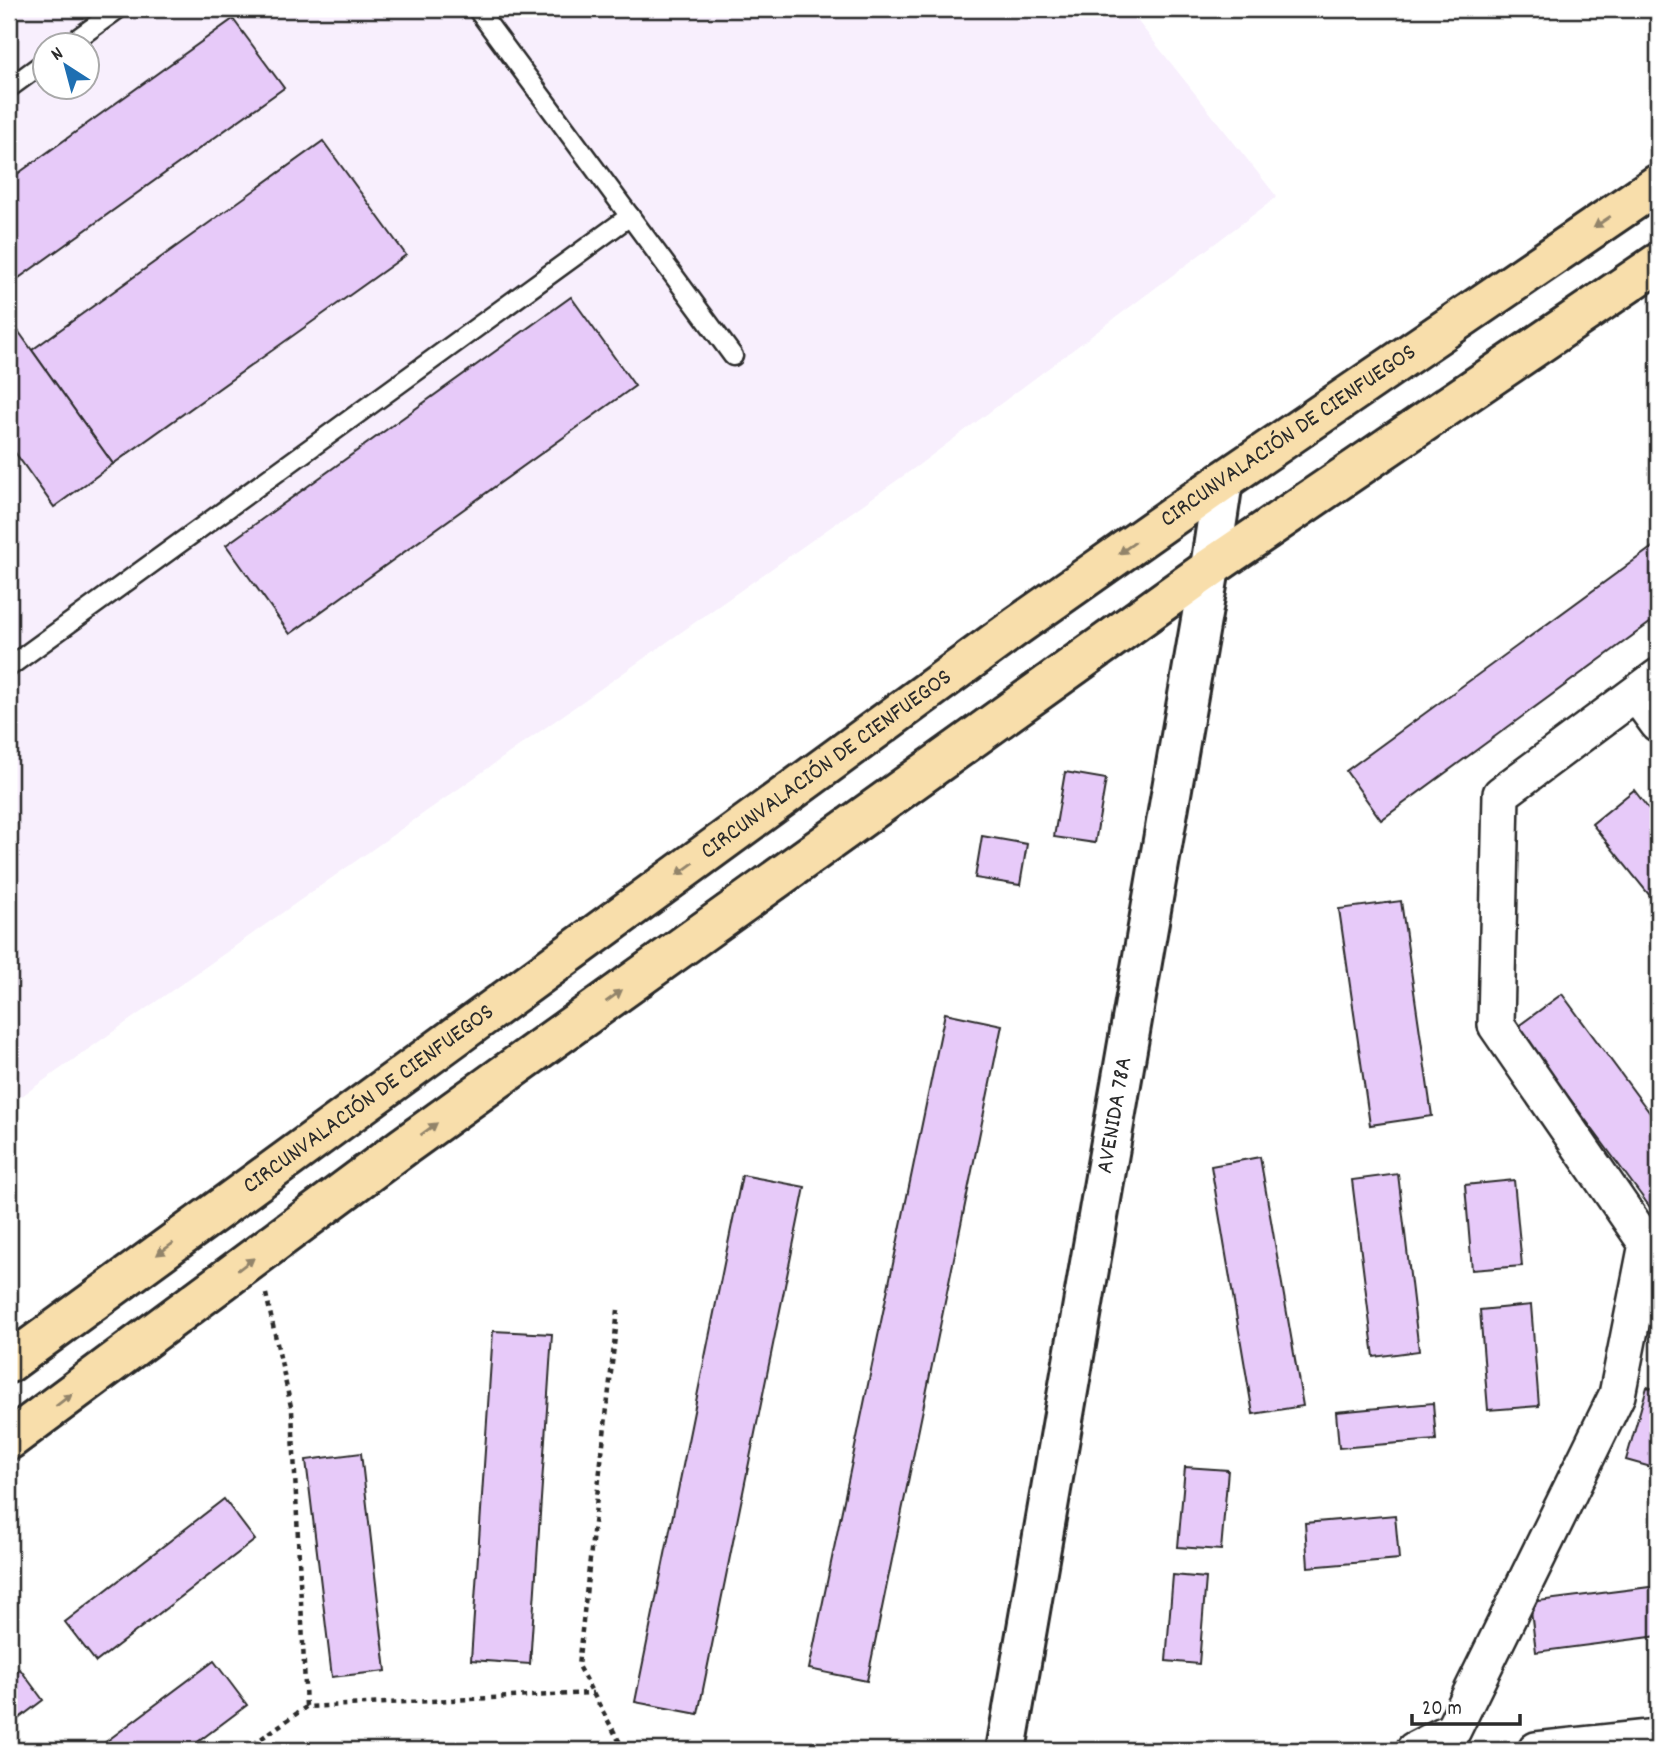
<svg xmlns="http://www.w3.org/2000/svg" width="1667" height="1759" font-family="Dekko,sans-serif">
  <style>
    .built { fill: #f8effd; fill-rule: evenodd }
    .building { fill: #e7caf9; stroke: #2b2b2b; stroke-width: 2 }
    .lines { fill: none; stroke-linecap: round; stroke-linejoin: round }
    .lane-casing { stroke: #2b2b2b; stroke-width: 23 }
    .street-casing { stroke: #2b2b2b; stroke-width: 40 }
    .secondary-casing { stroke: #2b2b2b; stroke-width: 44 }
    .highway-casing { stroke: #2b2b2b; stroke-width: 44 }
    .path { stroke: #2b2b2b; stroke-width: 4.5; stroke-dasharray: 5 5; stroke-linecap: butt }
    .lane { stroke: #fff; stroke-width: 18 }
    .street { stroke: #fff; stroke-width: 35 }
    .secondary { stroke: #fff; stroke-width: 38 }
    .highway { stroke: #f8deab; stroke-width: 38 }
    .oneway { fill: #92846b }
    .labels { text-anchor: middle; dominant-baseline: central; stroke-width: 6; stroke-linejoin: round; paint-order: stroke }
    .street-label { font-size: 24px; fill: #2b2b2b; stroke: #fff }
  </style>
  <rect width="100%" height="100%" fill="#fff"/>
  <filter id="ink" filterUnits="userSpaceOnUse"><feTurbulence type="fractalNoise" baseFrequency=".0143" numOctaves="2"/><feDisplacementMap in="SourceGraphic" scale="14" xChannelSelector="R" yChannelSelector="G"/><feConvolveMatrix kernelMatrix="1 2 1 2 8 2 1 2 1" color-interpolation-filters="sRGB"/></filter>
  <g filter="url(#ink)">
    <!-- built -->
    <path class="built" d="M9,9H1128L1277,197L916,467L9,1105ZM46,46H88V88H46Z"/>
    <!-- building -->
    <g class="building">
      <path d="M233,19L284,88L9,285V180Z"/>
      <path d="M323,141L406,255L113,464L32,350Z"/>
      <path d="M571,297L635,386L290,634L226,545Z"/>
      <path d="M9,318L113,464L54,507L9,444Z"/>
      <path d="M1658,543V617L1381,820L1346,771Z"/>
      <path d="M1065,772L1106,779L1095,843L1054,837Z"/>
      <path d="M1634,790L1658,821V906L1592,824Z"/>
      <path d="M982,836L1027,844L1020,885L975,878Z"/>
      <path d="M1401,901L1432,1116L1370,1125L1339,909Z"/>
      <path d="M1562,994L1658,1124V1218L1517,1027Z"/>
      <path d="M945,1013L1002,1025L867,1681L809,1669Z"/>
      <path d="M1260,1157L1303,1406L1253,1414L1211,1166Z"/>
      <path d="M1398,1174L1419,1351L1374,1357L1352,1180Z"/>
      <path d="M742,1175L805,1187L698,1714L635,1702Z"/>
      <path d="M1514,1180L1522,1266L1472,1270L1465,1185Z"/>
      <path d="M1531,1305L1539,1406L1488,1410L1480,1310Z"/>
      <path d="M493,1331L552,1334L530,1664L471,1660Z"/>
      <path d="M1647,1387L1658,1390V1469L1626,1460Z"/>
      <path d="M1433,1403L1436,1440L1339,1448L1336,1412Z"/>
      <path d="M361,1453L386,1671L332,1677L306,1460Z"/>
      <path d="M1185,1467L1228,1470L1221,1550L1178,1547Z"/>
      <path d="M224,1499L255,1540L96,1662L65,1622Z"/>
      <path d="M1395,1515L1399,1559L1308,1567L1305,1523Z"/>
      <path d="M1173,1575L1206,1578L1199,1664L1166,1661Z"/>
      <path d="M1658,1586V1636L1536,1652L1530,1602Z"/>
      <path d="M214,1661L247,1705L187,1750H95Z"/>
      <path d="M20,1669L43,1700L9,1726V1678Z"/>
    </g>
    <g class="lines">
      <!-- lane casing -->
      <g class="lane-casing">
        <g id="lane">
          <path d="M477,9L733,356"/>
          <path d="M67,46L118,9"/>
          <path d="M9,88L46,61"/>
          <path d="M9,667L630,216"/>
        </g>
      </g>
      <!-- street casing -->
      <g class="street-casing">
        <g id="street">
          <path d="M1636,694L1658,724"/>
          <path d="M1414,1750L1453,1730L1617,1395L1647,1244L1496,1025L1501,794L1658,677"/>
          <path d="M1536,1750L1658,1737"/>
        </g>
      </g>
      <!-- secondary casing -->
      <g class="secondary-casing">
        <g id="secondary">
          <path id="s1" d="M1006,1750L1210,568L1223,481"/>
        </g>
      </g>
      <!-- highway casing -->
      <g class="highway-casing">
        <g id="highway">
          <path id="s2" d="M9,1363L1017,626L1223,481L1658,184"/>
          <path d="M9,1440L403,1147L1210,568L1658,263"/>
        </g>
      </g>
      <!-- path -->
      <g class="path">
        <path d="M266,1294L292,1411L306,1707"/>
        <path d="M618,1310L578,1666L624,1750"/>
        <path d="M245,1750L306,1707L593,1693"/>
      </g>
      <!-- lane -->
      <use href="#lane" class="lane"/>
      <!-- street -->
      <use href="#street" class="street"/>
      <!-- secondary -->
      <use href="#secondary" class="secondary"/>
      <!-- highway -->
      <use href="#highway" class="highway"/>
    </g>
    <!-- one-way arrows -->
    <defs><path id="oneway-solid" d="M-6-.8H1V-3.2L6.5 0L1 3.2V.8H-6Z" transform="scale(1.75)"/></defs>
    <g class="oneway">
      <use href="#oneway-solid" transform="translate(1602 222) rotate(146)"/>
      <use href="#oneway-solid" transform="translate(1127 548) rotate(145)"/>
      <use href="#oneway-solid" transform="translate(685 869) rotate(144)"/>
      <use href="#oneway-solid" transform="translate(614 996) rotate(-36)"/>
      <use href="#oneway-solid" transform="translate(429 1129) rotate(-36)"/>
      <use href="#oneway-solid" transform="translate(165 1249) rotate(144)"/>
      <use href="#oneway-solid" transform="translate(246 1264) rotate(-37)"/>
      <use href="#oneway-solid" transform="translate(64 1400) rotate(-37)"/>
    </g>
  </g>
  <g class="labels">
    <!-- street labels -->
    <g class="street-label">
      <text stroke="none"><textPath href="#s2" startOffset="1580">CIRCUNVALACIÓN DE CIENFUEGOS</textPath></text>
      <text stroke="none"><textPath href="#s2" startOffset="1013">CIRCUNVALACIÓN DE CIENFUEGOS</textPath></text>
      <text stroke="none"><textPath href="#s2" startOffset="446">CIRCUNVALACIÓN DE CIENFUEGOS</textPath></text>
      <text stroke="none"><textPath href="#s1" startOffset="644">AVENIDA 78A</textPath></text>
    </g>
  </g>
  <!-- margin -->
  <rect width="1667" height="1759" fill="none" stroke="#fff" stroke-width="35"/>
  <rect x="18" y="18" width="1632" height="1724" fill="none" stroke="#2b2b2b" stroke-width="2.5" filter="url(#ink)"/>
  <!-- north arrow -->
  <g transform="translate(66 66) rotate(324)"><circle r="33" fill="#ffffff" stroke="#aaaaaa" stroke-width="2"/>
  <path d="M0-5L12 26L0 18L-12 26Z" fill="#1f6fb2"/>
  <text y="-10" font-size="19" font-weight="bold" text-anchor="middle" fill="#2b2b2b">N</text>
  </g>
  <!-- scale -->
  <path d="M1412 1714v10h108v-10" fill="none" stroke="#2b2b2b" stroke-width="3.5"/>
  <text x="1422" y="1714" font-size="21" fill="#2b2b2b" stroke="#ffffff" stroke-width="5" paint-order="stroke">20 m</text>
</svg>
